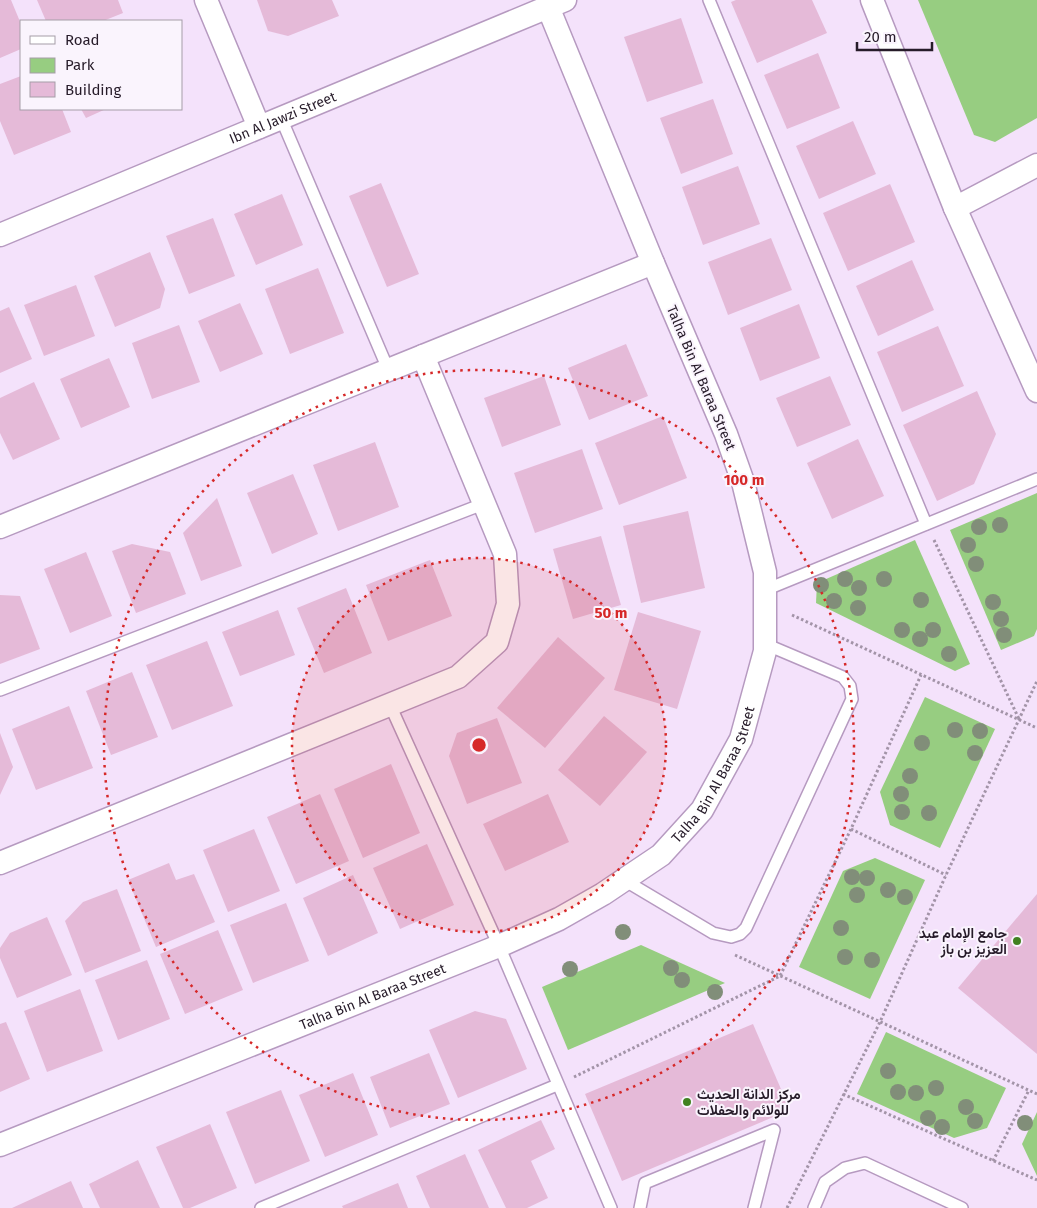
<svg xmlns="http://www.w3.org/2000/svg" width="1037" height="1208" font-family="'Fira Sans',Vazirmatn,sans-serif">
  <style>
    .green { fill: #97cd81 }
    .building { fill: #e5bad8 }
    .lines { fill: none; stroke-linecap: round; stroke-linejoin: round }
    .service-casing { stroke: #b69ac0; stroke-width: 14 }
    .minor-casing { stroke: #b69ac0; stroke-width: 25 }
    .path { stroke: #a394a8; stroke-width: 3; stroke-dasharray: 2.5 2.5; stroke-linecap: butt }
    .service { stroke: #fff; stroke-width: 11 }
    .minor { stroke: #fff; stroke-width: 22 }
    .tree { fill: #818e79 }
    .ring { fill: none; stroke: #d62828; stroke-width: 2.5; stroke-dasharray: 2.5 5 }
    .poi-dot { fill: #418120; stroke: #faf4fd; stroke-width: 2 }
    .labels { text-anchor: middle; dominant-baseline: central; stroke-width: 4; stroke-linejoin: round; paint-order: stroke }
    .street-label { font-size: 14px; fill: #261b29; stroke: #faf4fd }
    .poi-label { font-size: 14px; font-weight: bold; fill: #261b29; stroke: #faf4fd; text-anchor: end }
    .centre { fill: #d62828; stroke: #faf4fd; stroke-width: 2.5 }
    .ring-label { font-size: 15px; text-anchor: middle; font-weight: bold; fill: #d62828; stroke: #faf4fd; stroke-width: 4; stroke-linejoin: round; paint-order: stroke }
  </style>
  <rect width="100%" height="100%" fill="#f4e2fb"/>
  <!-- green -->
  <g class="green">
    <path d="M918,0H1037V118L995,142L974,135Z"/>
    <path d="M1037,493V629L1034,636L1001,650L950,530Z"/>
    <path d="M915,540L970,664L955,671L816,603L817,583Z"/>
    <path d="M925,697L995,729L940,848L890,825L880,792Z"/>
    <path d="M875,858L925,880L870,999L799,967L843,871Z"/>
    <path d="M641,945L725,983L568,1050L542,987Z"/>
    <path d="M886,1032L1006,1088L987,1128L954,1138L857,1094Z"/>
    <path d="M1037,1112V1176L1022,1144Z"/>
  </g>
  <!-- building -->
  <g class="building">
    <path d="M0,0H11L21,24V49L0,58Z"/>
    <path d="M37,0H118L123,13L103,21H46Z"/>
    <path d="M257,0H332L339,16L288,36L268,31Z"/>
    <path d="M736,0H812L827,33L757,63L731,2Z"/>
    <path d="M681,18L703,83L647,102L624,37Z"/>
    <path d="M818,53L840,108L787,129L764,75Z"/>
    <path d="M21,76V109H62L71,132L14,155L0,121V84Z"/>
    <path d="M713,99L733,154L681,174L660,118Z"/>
    <path d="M81,109H106L86,118Z"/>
    <path d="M853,121L876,174L819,199L796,146Z"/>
    <path d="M738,166L760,224L703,245L682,187Z"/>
    <path d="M381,183L419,274L387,287L349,196Z"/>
    <path d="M890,184L915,242L848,271L823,213Z"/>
    <path d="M282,194L303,245L256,265L234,214Z"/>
    <path d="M213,218L235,276L189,294L166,236Z"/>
    <path d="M771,238L792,290L728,315L708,262Z"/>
    <path d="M150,252L165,289L160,308L115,327L94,276Z"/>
    <path d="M912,260L934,310L878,336L856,286Z"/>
    <path d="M318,268L344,333L290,354L265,289Z"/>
    <path d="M76,285L95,336L44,356L24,305Z"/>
    <path d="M240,303L263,354L220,372L198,321Z"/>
    <path d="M799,304L820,358L760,381L740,328Z"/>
    <path d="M9,307L32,359L0,373V311Z"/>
    <path d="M179,325L200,382L152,399L132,343Z"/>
    <path d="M938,326L964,386L902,412L877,352Z"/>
    <path d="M626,344L648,396L589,420L568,368Z"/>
    <path d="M109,358L130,407L81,428L60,379Z"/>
    <path d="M544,376L561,425L502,447L484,398Z"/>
    <path d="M830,376L851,425L797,447L776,398Z"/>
    <path d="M34,382L60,439L13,460L0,433V398Z"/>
    <path d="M977,391L996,434L974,484L937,501L903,425Z"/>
    <path d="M663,416L687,478L619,505L595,443Z"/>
    <path d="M858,439L884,496L832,519L807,463Z"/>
    <path d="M375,442L399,507L338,531L313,465Z"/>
    <path d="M582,449L603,509L535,533L514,473Z"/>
    <path d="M293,474L318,534L272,554L247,493Z"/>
    <path d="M217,498L242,566L201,581L183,533Z"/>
    <path d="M688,511L705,588L641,603L623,526Z"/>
    <path d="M601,536L621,605L573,619L553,549Z"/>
    <path d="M132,544L170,552L186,594L136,613L112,551Z"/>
    <path d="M86,552L112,616L70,633L44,569Z"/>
    <path d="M430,560L452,616L388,641L366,585Z"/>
    <path d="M346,588L372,653L324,673L297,608Z"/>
    <path d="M0,595L20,596L40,649L0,664Z"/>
    <path d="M278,610L295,655L240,676L222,632Z"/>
    <path d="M638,612L701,631L677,709L614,690Z"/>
    <path d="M558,637L605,678L545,748L497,708Z"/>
    <path d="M207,641L233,706L172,730L146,665Z"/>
    <path d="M132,672L158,737L111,755L86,691Z"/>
    <path d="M69,706L93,768L36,790L12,729Z"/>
    <path d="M604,716L647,752L600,806L558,770Z"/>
    <path d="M497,718L522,783L467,804L449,756L457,733Z"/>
    <path d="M0,733L13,767L0,795Z"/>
    <path d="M391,764L420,833L363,858L334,789Z"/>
    <path d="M320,794L349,861L296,884L267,817Z"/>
    <path d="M548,794L569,842L505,871L483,824Z"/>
    <path d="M254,829L280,891L228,912L203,850Z"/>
    <path d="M427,844L454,905L400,929L373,868Z"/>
    <path d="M169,863L176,880L194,874L215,922L156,947L128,880Z"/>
    <path d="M353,875L378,933L328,956L303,898Z"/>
    <path d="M117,889L141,951L85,973L65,921L83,902Z"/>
    <path d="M1037,894V1054L958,988Z"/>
    <path d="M286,903L309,961L253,983L230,925Z"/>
    <path d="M47,917L72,975L17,998L0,958V948L10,933Z"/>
    <path d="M218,930L243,990L185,1014L160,954Z"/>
    <path d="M147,960L170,1019L118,1040L95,980Z"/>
    <path d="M80,989L103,1051L47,1072L24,1011Z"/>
    <path d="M475,1011L506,1019L527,1069L458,1098L429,1030Z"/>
    <path d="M6,1022L30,1079L0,1092V1024Z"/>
    <path d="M753,1024L790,1110L622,1181L585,1094Z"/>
    <path d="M429,1053L450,1104L390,1128L370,1077Z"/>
    <path d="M353,1073L378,1135L325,1157L299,1095Z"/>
    <path d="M281,1090L310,1161L255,1184L226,1112Z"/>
    <path d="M541,1120L555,1149L531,1161L548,1198L527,1208H506L478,1150Z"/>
    <path d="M210,1124L237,1188L190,1208H183L156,1147Z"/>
    <path d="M465,1154L489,1208H430L416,1176Z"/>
    <path d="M138,1160L160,1208H100L89,1184Z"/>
    <path d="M71,1181L83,1208H12Z"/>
    <path d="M398,1183L408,1208H343L342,1206Z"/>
  </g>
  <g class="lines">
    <!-- service casing -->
    <g class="service-casing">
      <g id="service">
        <path d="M709,0L926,524"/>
        <path d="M281,118L388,369"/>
        <path d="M765,590L1037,479"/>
        <path d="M0,690L483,504"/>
        <path d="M390,705L499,946L611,1208"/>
        <path d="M624,880L713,933L731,937L740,934L746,928L852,699L850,686L843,677L765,644"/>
        <path d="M261,1208L557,1085"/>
        <path d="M640,1208L645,1183L774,1130L754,1208"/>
        <path d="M814,1208L825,1182L845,1168L865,1163L962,1208"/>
      </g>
    </g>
    <!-- minor casing -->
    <g class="minor-casing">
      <g id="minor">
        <path d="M206,0L259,127"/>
        <path d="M872,0L955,208L1037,391"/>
        <path d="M955,208L1037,165"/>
        <path id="s1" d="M0,235L565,0"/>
        <path d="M0,527L653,263"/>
        <path d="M0,863L458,677L497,642L508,604L505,554L423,356"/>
        <path id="s2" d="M0,1145L499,946L559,919L603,894L661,855L702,810L741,739L765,651V572L743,482L726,434L653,263L548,7"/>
      </g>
    </g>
    <!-- path -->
    <g class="path">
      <path d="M934,540L1019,719"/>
      <path d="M792,615L1037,728"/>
      <path d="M851,829L946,875"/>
      <path d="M735,955L1037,1094"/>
      <path d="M574,1077L780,976L851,829L921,675"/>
      <path d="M843,1094L1037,1180"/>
      <path d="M993,1161L1029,1090"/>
      <path d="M787,1208L880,1022L946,875L1037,681"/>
    </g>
    <!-- service -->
    <use href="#service" class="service"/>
    <!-- minor -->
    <use href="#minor" class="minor"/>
  </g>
  <!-- trees -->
  <g class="tree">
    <circle cx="1000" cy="525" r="8"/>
    <circle cx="979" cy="527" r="8"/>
    <circle cx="968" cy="545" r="8"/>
    <circle cx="976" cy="564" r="8"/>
    <circle cx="845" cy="579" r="8"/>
    <circle cx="884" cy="579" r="8"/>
    <circle cx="821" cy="585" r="8"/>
    <circle cx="859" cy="588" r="8"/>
    <circle cx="921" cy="600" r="8"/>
    <circle cx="834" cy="601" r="8"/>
    <circle cx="993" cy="602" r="8"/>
    <circle cx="858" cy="608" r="8"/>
    <circle cx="1001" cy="619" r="8"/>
    <circle cx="902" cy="630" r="8"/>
    <circle cx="933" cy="630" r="8"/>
    <circle cx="1004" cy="635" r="8"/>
    <circle cx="920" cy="639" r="8"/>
    <circle cx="949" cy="654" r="8"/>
    <circle cx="955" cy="730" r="8"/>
    <circle cx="980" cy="731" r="8"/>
    <circle cx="922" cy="743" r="8"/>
    <circle cx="975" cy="753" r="8"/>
    <circle cx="910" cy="776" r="8"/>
    <circle cx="901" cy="794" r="8"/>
    <circle cx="902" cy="812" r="8"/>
    <circle cx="929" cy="813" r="8"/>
    <circle cx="852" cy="877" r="8"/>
    <circle cx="867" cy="878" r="8"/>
    <circle cx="888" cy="890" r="8"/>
    <circle cx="857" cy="895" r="8"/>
    <circle cx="905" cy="897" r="8"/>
    <circle cx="841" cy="928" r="8"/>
    <circle cx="623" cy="932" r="8"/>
    <circle cx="845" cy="957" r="8"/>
    <circle cx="872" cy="960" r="8"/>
    <circle cx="671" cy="968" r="8"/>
    <circle cx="570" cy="969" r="8"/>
    <circle cx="682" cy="980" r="8"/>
    <circle cx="715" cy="992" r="8"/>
    <circle cx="888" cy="1071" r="8"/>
    <circle cx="936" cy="1088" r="8"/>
    <circle cx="898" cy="1092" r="8"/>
    <circle cx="916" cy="1093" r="8"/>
    <circle cx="966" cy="1107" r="8"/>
    <circle cx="928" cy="1118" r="8"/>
    <circle cx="975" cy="1121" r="8"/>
    <circle cx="1025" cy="1123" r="8"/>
    <circle cx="942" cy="1127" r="8"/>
  </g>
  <!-- distance rings -->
  <circle cx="479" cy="745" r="187" fill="#d62828" fill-opacity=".12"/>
  <g class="ring">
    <circle cx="479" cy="745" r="187"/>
    <circle cx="479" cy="745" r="375"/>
  </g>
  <!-- markers -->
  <g class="poi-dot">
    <circle cx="1017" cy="941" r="5"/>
    <circle cx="687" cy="1102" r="5"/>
  </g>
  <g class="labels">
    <!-- street labels -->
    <g class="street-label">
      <text stroke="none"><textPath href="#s1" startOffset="306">Ibn Al Jawzi Street</textPath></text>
      <text transform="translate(701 378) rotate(67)">Talha Bin Al Baraa Street</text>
      <text stroke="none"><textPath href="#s2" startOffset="821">Talha Bin Al Baraa Street</textPath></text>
      <text stroke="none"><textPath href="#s2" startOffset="401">Talha Bin Al Baraa Street</textPath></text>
    </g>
    <!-- poi labels -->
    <g class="poi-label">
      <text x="1007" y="933">جامع الإمام عبد<tspan x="1007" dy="16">العزيز بن باز</tspan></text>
      <text x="697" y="1094" text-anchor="start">مركز الدانة الحديث<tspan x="697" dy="16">للولائم والحفلات</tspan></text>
    </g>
  </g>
  <circle cx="479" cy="745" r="8" class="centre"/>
  <g class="ring-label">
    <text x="744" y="485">100 m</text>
    <text x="611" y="618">50 m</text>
  </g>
  <!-- legend -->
  <rect x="20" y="20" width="162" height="90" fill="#faf4fd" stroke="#a59da8"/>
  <rect x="30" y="36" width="25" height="8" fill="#ffffff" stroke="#a59da8"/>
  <text x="65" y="45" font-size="15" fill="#261b29">Road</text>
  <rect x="30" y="58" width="25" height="15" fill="#97cd81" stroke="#a59da8"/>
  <text x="65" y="70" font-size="15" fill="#261b29">Park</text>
  <rect x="30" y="82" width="25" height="15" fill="#e5bad8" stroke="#a59da8"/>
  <text x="65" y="95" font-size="15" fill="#261b29">Building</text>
  <!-- scale -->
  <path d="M857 42v8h75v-8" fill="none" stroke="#261b29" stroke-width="2.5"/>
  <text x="864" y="42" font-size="15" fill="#261b29" stroke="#faf4fd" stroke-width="4" paint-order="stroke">20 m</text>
</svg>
